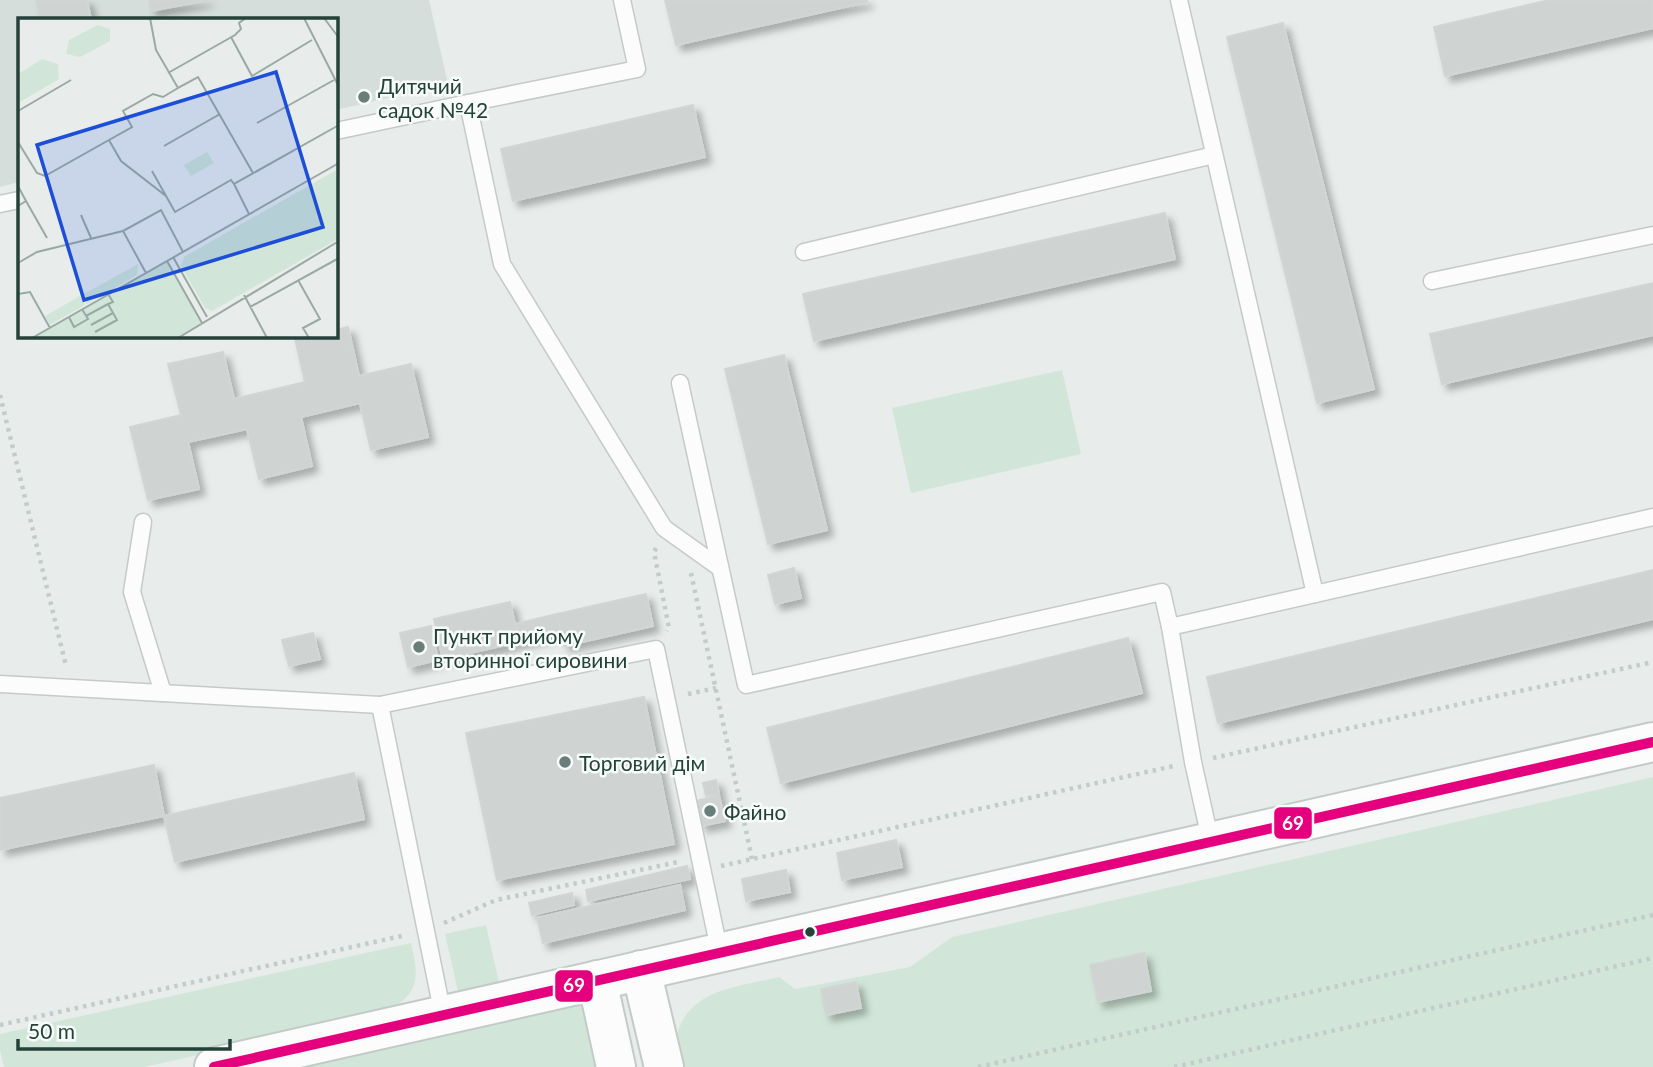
<svg xmlns="http://www.w3.org/2000/svg" width="1653" height="1067" font-family="Lato,sans-serif">
  <style>
    .built { fill: #d6dedb }
    .green { fill: #d1e6d8 }
    .building { fill: #cfd4d2; stroke: #d1d6d4; stroke-width: 2; filter: url(#shadow) }
    .lines { fill: none; stroke-linecap: round; stroke-linejoin: round }
    .lane-casing { stroke: #c5cac8; stroke-width: 19 }
    .secondary-casing { stroke: #c3cbc8; stroke-width: 42 }
    .path { stroke: #c3ccca; stroke-width: 4.5; stroke-dasharray: 3.5 5; stroke-linecap: butt }
    .lane { stroke: #fcfcfc; stroke-width: 16 }
    .secondary { stroke: #fcfcfc; stroke-width: 38 }
    .bus-1-casing { stroke: #f7fbf9; stroke-width: 16 }
    .bus-1 { stroke: #e5007d; stroke-width: 10 }
    .poi-dot { fill: #697e78; stroke: #f7fbf9; stroke-width: 2.5 }
    .bus-dot { fill: #24423a; stroke: #f7fbf9; stroke-width: 2.5 }
    .labels { text-anchor: middle; dominant-baseline: central; stroke-width: 5; stroke-linejoin: round; paint-order: stroke }
    .poi-label { font-size: 21px; fill: #24423a; stroke: #f7fbf9; text-anchor: start }
    .inset-road { fill: none; stroke: #9aa9a4; stroke-width: 2 }
    .view { fill: #1d4ed8; fill-opacity: 0.15; stroke: #1d4ed8; stroke-width: 3.5 }
    .inset-edge { fill: none; stroke: #24423a; stroke-width: 3.5 }
    .line-badge { stroke: #f7fbf9; stroke-width: 2.5 }
    .badge-label { font-size: 19px; text-anchor: middle; font-weight: bold; fill: #fff }
  </style>
  <defs>
    <filter id="shadow"><feDropShadow dx="6" dy="6" stdDeviation="3.5" flood-color="#0004"/></filter>
  </defs>
  <rect width="100%" height="100%" fill="#e8edeb"/>
  <!-- built -->
  <path class="built" d="M0,0H429L448,84L336,110V19H19V182L0,187Z"/>
  <!-- green -->
  <g class="green">
    <path d="M1062,370L1081,454L911,493L892,408Z"/>
    <path d="M1653,777V1067H677C677,1058 674,1047 676,1039C686,989 738,987 779,977L795,989L910,967L952,937Z"/>
    <path d="M486,925L500,987L459,996L445,934Z"/>
    <path d="M411,943C421,983 417,996 380,1015L144,1067H4L0,1050V1034Z"/>
    <path d="M597,980L616,1067H214Z"/>
  </g>
  <!-- building -->
  <g class="building">
    <path d="M36,0H87L91,19H39Z"/>
    <path d="M149,0H208L151,11Z"/>
    <path d="M665,0H867V2L676,45Z"/>
    <path d="M1549,0H1653V28L1445,76L1434,27Z"/>
    <path d="M1283,23L1374,389L1317,403L1227,37Z"/>
    <path d="M693,105L705,157L513,201L501,149Z"/>
    <path d="M1165,213L1175,259L814,341L803,294Z"/>
    <path d="M1653,283V335L1442,384L1430,334Z"/>
    <path d="M348,327L359,376L411,364L428,437L371,450L360,403L301,417L312,466L259,479L247,429L188,442L199,489L148,500L130,427L181,415L168,364L223,352L234,399L305,382L295,339L308,336H336V330Z"/>
    <path d="M784,355L827,530L768,544L725,369Z"/>
    <path d="M794,568L801,598L775,604L768,575Z"/>
    <path d="M1653,570V619L1218,723L1207,677Z"/>
    <path d="M646,594L653,626L564,646L557,614Z"/>
    <path d="M510,602L519,642L443,659L434,619Z"/>
    <path d="M557,614L561,633L519,642L515,624Z"/>
    <path d="M431,626L438,660L408,667L400,633Z"/>
    <path d="M313,633L320,659L289,666L282,640Z"/>
    <path d="M1128,638L1142,693L781,783L767,728Z"/>
    <path d="M644,697L674,844L497,880L466,733Z"/>
    <path d="M154,765L164,816L0,850V798Z"/>
    <path d="M354,773L364,819L175,862L164,816Z"/>
    <path d="M716,780L719,794L706,796L703,783Z"/>
    <path d="M719,796L725,821L701,826L695,801Z"/>
    <path d="M896,840L902,867L842,880L837,853Z"/>
    <path d="M687,866L690,879L588,901L586,890Z"/>
    <path d="M786,870L790,892L746,901L742,879Z"/>
    <path d="M680,885L685,910L543,943L537,918Z"/>
    <path d="M572,893L574,905L532,915L529,903Z"/>
    <path d="M1144,953L1151,991L1098,1002L1090,965Z"/>
    <path d="M856,982L861,1008L826,1015L821,989Z"/>
  </g>
  <g class="lines">
    <!-- lane casing -->
    <g class="lane-casing">
      <g id="lane">
        <path d="M1179,0L1315,594"/>
        <path d="M468,103L637,69L622,0"/>
        <path d="M336,131L468,103L502,264L664,528L720,568"/>
        <path d="M0,204L19,200"/>
        <path d="M804,252L1214,155"/>
        <path d="M1432,281L1653,235"/>
        <path d="M680,383L746,685L1162,592L1170,627"/>
        <path d="M143,522L132,592L163,693"/>
        <path d="M0,684L380,705"/>
        <path d="M1211,843L1193,762L1170,627L1653,517"/>
        <path d="M443,1015L380,705L656,649L720,954"/>
      </g>
    </g>
    <!-- secondary casing -->
    <g class="secondary-casing">
      <g id="secondary">
        <path d="M641,970L664,1067"/>
        <path d="M597,980L616,1067"/>
        <path d="M214,1067L1653,742"/>
      </g>
    </g>
    <!-- path -->
    <g class="path">
      <path d="M0,395L66,666"/>
      <path d="M656,548L654,552L669,628L667,631"/>
      <path d="M691,573L752,859"/>
      <path d="M688,694L716,688"/>
      <path d="M1213,758L1653,662"/>
      <path d="M721,866L1174,766"/>
      <path d="M444,923L496,900L678,862"/>
      <path d="M0,1025L406,935"/>
      <path d="M978,1067L1653,915"/>
      <path d="M1174,1067L1653,958"/>
    </g>
    <!-- lane -->
    <use href="#lane" class="lane"/>
    <!-- secondary -->
    <use href="#secondary" class="secondary"/>
    <!-- bus-1 casing -->
    <g class="bus-1-casing">
      <path id="bus-1" d="M214,1067L1653,742"/>
    </g>
    <!-- bus-1 -->
    <use href="#bus-1" class="bus-1"/>
  </g>
  <!-- markers -->
  <g class="poi-dot">
    <circle cx="364" cy="97" r="7"/>
    <circle cx="419" cy="647" r="7"/>
    <circle cx="565" cy="762" r="7"/>
    <circle cx="710" cy="811" r="7"/>
  </g>
  <circle class="bus-dot" cx="810" cy="932" r="6"/>
  <g class="labels">
    <!-- poi labels -->
    <g class="poi-label">
      <text x="378" y="85">Дитячий<tspan x="378" dy="24">садок №42</tspan></text>
      <text x="433" y="635">Пункт прийому<tspan x="433" dy="24">вторинної сировини</tspan></text>
      <text x="579" y="762">Торговий дім</text>
      <text x="724" y="811">Файно</text>
    </g>
  </g>
  <!-- overview -->
  <g transform="translate(18 18)">
    <rect width="320" height="320" fill="#e8edeb"/>
    <path d="M80,7L92,11V23L62,39L48,36L51,22ZM24,41L40,46L41,61L0,85V56ZM189,134L196,145L173,158L166,147ZM320,151V221L194,293L187,290L163,248L166,239ZM149,243L184,305L160,320H14ZM120,246L119,257L69,286L64,277ZM62,278L67,287L32,307L27,298Z" fill="#d1e6d8"/>
    <path class="inset-road" d="M132,0L138,32L160,70L180,59L235,155M286,0L321,69M306,0L321,20M213,19L234,58L294,22M150,55L217,17L223,11L221,5L228,0M0,93L53,62M239,105L316,62M91,122L114,109L105,93L135,76L145,79L160,70M0,124L19,155L27,158L91,122L103,143L148,178M146,128L202,96M134,153L157,194L213,162L216,166M0,168L8,183L0,188M8,183L29,220M231,196L216,166L321,107M63,197L73,220M155,239L189,299M149,243L184,305M0,245L19,234L105,213M128,255L105,213L143,192L165,234M280,262L302,301L285,310L291,320M0,276L12,274L32,310M226,277L249,320M232,289L321,240M68,298L90,286M51,299L56,309L70,301L64,291M73,307L95,295M77,314L99,302L90,286L95,284L90,276M14,320L321,145M160,320L321,223"/>
    <path class="view" d="M258,54L305,209L66,282L19,127Z"/>
    <rect width="320" height="320" class="inset-edge"/>
  </g>
  <g class="line-badge">
    <rect x="1273" y="806" width="40" height="34" rx="7" fill="#e5007d"/>
    <rect x="554" y="969" width="40" height="34" rx="7" fill="#e5007d"/>
  </g>
  <g class="badge-label">
    <text x="1293" y="830">69</text>
    <text x="574" y="992">69</text>
  </g>
  <!-- scale -->
  <path d="M18 1039v10h212v-10" fill="none" stroke="#24423a" stroke-width="3.5"/>
  <text x="28" y="1039" font-size="21" fill="#24423a" stroke="#f7fbf9" stroke-width="5" paint-order="stroke">50 m</text>
</svg>
